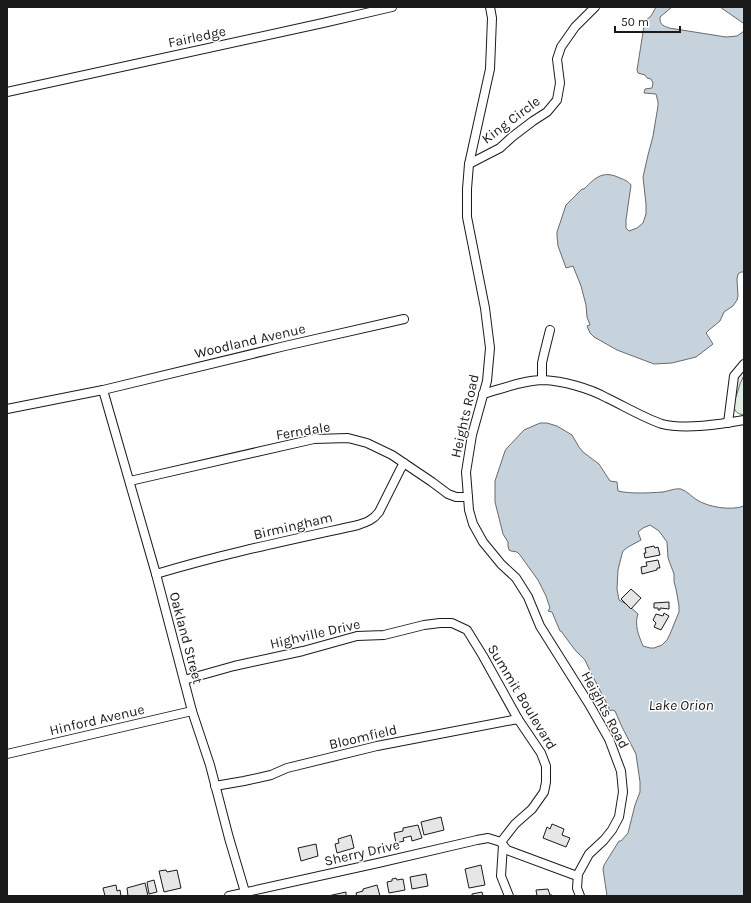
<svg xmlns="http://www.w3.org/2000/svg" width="751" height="903" font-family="Karla,sans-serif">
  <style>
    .green { fill: #e0efe3; stroke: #6a6a6a }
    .parking { fill: #ededed; stroke: #6a6a6a }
    .water { fill: #c6d2dc; stroke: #6a6a6a; fill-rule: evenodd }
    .building { fill: #e6e6e6; stroke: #1a1a1a }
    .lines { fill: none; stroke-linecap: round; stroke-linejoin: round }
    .minor-casing { stroke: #1a1a1a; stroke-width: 10 }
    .minor { stroke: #fff; stroke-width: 8 }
    .labels { text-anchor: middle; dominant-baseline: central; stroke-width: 3; stroke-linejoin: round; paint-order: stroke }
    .street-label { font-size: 14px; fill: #1a1a1a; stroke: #fff }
    .water-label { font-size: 15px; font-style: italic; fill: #1a1a1a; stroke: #fff }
  </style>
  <rect width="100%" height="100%" fill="#fff"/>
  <!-- green -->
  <path class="green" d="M744,366V415C739,414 736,413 734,408C732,400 741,375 744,366Z"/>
  <!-- parking -->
  <path class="parking" d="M744,364V375L740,384L736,397L732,395L734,376Z"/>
  <!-- water -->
  <g class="water">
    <path d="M656,7H672L660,17C660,25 662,25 669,28L726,37L737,36L744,31V272H741L738,274L737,279L738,296L737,300L733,306L724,312L720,321L709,330L706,333L713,344L696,357L672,363L654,364L617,350L594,337L590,333L587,326L590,325L587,317L586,305L581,286L573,266L566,268L565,265L558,246L557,236V232L566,205L582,189H584C596,177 603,170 620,178C625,180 628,181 631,185L626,220V228L629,231L637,228L643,223L646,214V204L643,177L648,155L653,136L658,106V102L656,94L644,93L645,89L652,88L653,83L651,79L647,78L645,75L638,73L637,70L644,26L646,20L651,16Z"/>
    <path d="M720,7H744V24L743,23Z"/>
    <path d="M540,423H547L557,426L572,435L579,447L583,452L599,464L610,481L617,482L618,491C631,494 649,493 663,492C669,491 675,488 681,489C687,491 692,497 697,500C708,507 731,511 744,506V896H607L603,869L604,865L619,841H621L628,833L635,805L640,792V782L636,754L622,727L615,711L612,710L609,711V708L590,671L585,660L575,650L561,631H560L552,612L548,611L550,608L546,596L538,580L520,555L517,552L511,551L509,550L508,546V542L503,534L495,502V481L505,451L507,448L524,430ZM650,525L659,531L667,542L668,558L674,574V582L676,589L679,606V612L670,634L667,640L662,645L654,648H650L643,646C639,636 634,625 638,614L628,605L619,600L617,589L618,570L622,554L623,551L628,547L641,540L638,532L643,528Z"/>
  </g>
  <!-- building -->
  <g class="building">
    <path d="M654,546L655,548L658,547L660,555L645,558L644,553H646L645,548Z"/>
    <path d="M658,560L660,568H657V570L642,574L641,567L647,566L646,562H647Z"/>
    <path d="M631,589L641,598L631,609L621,599Z"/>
    <path d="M669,602V609L660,608V610H658V608H654V603Z"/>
    <path d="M664,613L669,616L661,630L654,627L656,623L653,620L656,614L663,616Z"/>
    <path d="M441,817L444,830L424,835L421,822Z"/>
    <path d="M552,824L564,829L562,835L570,838L566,847L543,838L547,827L550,829Z"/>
    <path d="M418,825L422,838L412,841L411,836L403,838L404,841L396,843L394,833L403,831V828Z"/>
    <path d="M351,835L354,848L337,853L335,844L339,843L338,839Z"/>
    <path d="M316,844L318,856L301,861L298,848Z"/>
    <path d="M481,865L485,885L469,888L465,869Z"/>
    <path d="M166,870L167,872L177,870L181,888L164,892L159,871Z"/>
    <path d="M426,874L428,886L412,889L410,877Z"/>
    <path d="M396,878L397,880L403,879L405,890L389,893L387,882L392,881V879Z"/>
    <path d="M154,880L157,892L149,894L147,882Z"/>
    <path d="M145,883L148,896H128L127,888Z"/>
    <path d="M116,885L117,891L120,890L121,896H105L103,888Z"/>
    <path d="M377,885L380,896H357L356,893L363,891V889Z"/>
    <path d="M548,889L550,895H552L553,896H537L536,890Z"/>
    <path d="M346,892V896H328Z"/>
    <path d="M482,892L483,896H472V894Z"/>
  </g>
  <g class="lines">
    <!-- minor casing -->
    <g class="minor-casing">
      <g id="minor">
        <path d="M490,7L492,18L490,69L469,164L467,189V217L485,308L490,348L487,381L472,435L466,472L469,510L473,524L483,542L501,564L516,578L528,597L540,626L589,704L609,739L621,771L623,792L619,817L612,830L604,840L589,854L578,874L577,888L580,896"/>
        <path d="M7,92L323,23L392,7"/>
        <path d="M469,164L500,148L512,137L533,121L547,112L557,100L560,83L557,59L561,47L575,27L595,7"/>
        <path d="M542,380V363L544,354L550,330"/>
        <path d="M103,390L156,574L192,711L210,765L229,838L245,892"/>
        <path d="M483,394C501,389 524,380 543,380C563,381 589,388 607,398C624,406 644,418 662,424C685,430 721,424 744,420"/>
        <path d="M7,409L103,390L285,346L404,319"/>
        <path d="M728,423L734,376L744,364"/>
        <path d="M130,481L314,439L348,438L367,443L392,455L432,482L448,494L456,497H468"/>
        <path d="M156,574C222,554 290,540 358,525C367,522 373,520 379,512L400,470L404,463"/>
        <path d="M184,680L234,666L303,651L357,636L384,635L424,625L440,623H452L467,630L483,656L518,719L541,753L546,766V782L544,792L532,809L515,824L501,842L503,845L501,876L509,896"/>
        <path d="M7,754L192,711"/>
        <path d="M215,786L244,781L271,775L287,768L377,746L518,719"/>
        <path d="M503,845L507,850L577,876"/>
        <path d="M229,896L378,863L477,840L488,838L501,842"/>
      </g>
    </g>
    <!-- minor -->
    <use href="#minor" class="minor"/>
  </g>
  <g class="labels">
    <!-- street labels -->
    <g class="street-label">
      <text transform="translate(197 37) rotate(-12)">Fairledge</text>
      <text transform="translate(511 120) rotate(-37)">King Circle</text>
      <text transform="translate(250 341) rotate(-13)">Woodland Avenue</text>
      <text transform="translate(465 416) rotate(-77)">Heights Road</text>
      <text transform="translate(303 431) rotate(-9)">Ferndale</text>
      <text transform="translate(293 526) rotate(-13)">Birmingham</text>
      <text transform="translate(315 634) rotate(-13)">Highville Drive</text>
      <text transform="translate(186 638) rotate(75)">Oakland Street</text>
      <text transform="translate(522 697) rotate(59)">Summit Boulevard</text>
      <text transform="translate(605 710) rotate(62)">Heights Road</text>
      <text transform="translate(97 720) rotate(-13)">Hinford Avenue</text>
      <text transform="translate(363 737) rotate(-13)">Bloomfield</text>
      <text transform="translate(362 853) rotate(-13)">Sherry Drive</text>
    </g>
    <!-- water labels -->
    <g class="water-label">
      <text x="681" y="705">Lake Orion</text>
    </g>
  </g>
  <!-- border -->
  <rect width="751" height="903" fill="none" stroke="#1a1a1a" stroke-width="16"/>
  <!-- scale -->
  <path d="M615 26v6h65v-6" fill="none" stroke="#1a1a1a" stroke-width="2"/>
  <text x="621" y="26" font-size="12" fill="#1a1a1a" stroke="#ffffff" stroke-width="3" paint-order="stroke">50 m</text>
</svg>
